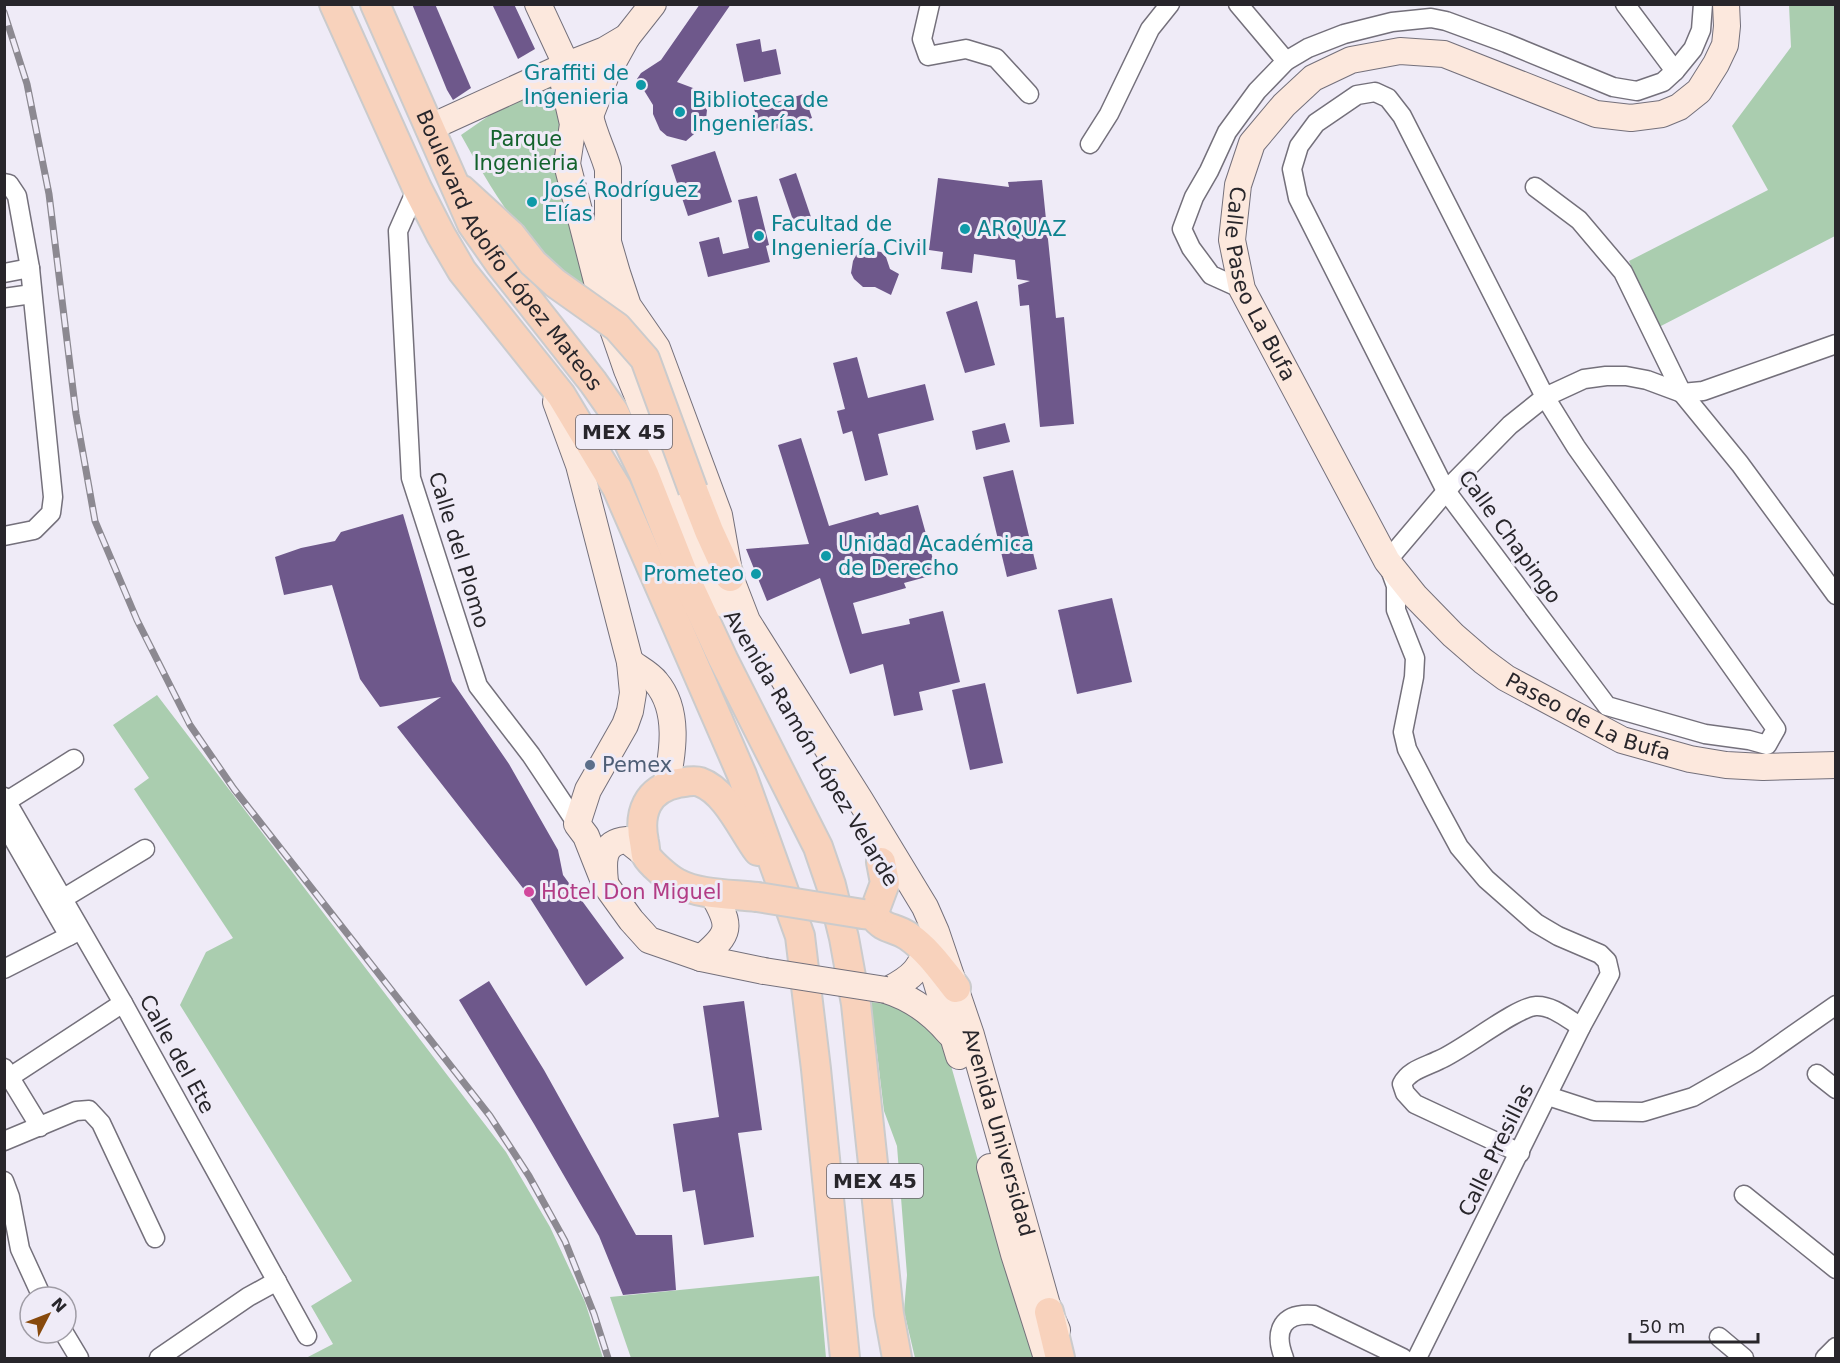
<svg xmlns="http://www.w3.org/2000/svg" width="1840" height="1363" font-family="'DejaVu Sans',sans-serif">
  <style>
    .green { fill: #aacdaf }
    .building { fill: #6e588b }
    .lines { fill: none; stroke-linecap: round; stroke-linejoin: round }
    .street-casing { stroke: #74707b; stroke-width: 21 }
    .secondary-casing { stroke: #74707b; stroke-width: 28 }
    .primary-casing { stroke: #cbcbcc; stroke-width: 32 }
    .street { stroke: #fff; stroke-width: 18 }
    .secondary { stroke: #fce8dd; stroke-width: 26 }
    .primary { stroke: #f8d2bc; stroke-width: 28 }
    .rail-casing { stroke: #8c8991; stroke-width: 7 }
    .rail { stroke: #efebf7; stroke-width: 4.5; stroke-dasharray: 14; stroke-linecap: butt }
    .secondary-bridge-casing { stroke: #74707b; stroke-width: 28; stroke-linecap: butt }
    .primary-bridge-casing { stroke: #cbcbcc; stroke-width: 32; stroke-linecap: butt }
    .secondary-bridge { stroke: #fce8dd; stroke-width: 26 }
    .primary-bridge { stroke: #f8d2bc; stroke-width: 28 }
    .culture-dot { fill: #0f9aa8; stroke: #efebf7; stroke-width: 2 }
    .service-dot { fill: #5c6f8a; stroke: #efebf7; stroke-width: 2 }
    .hotel-dot { fill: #d1479c; stroke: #efebf7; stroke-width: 2 }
    .labels { text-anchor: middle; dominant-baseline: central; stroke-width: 6; stroke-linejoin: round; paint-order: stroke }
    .shield { fill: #efebf7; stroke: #646168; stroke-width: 1.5 }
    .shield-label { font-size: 20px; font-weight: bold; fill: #28262b }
    .culture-label { font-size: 21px; fill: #0d838f; stroke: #efebf7; text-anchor: start }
    .park-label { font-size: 21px; fill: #13622c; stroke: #efebf7 }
    .street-label { font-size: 21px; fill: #28262b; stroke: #efebf7 }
    .service-label { font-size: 21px; fill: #4e5e75; stroke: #efebf7; text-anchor: start }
    .hotel-label { font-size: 21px; fill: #b23c85; stroke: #efebf7; text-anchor: start }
  </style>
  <rect width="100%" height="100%" fill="#efebf7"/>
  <!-- green -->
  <g class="green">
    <path d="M1789,5H1835V236L1659,327L1629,261L1768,190L1732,126L1791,47Z"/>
    <path d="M558,68L605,310C588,295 569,280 552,264C514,228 486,180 461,135Z"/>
    <path d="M157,695L506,1152L550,1227L585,1302L603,1358H306L333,1344L311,1306L352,1281L180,1005L206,952L233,938L134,789L149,778L113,725Z"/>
    <path d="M871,1002L903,1006L944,1041L1034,1358H915L904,1311L907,1275L897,1146L884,1111Z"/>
    <path d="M819,1276L826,1358H631L610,1297Z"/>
  </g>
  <!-- building -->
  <g class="building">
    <path d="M412,4H435L471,88L453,100L447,90Z"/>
    <path d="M492,4H514L535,49L518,59Z"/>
    <path d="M700,4H731L677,82L693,88L700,93L705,101L707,110L706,119L701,128L686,141L667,136L660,130L653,114V105L637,79L641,73L661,60Z"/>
    <path d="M760,39L762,52L776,49L781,74L744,82L736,44Z"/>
    <path d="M804,94L812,118L762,133L754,109Z"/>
    <path d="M715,151L732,202L688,216L671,165Z"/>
    <path d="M796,173L811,217L794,223L779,179Z"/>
    <path d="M938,178L1009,187L1008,182L1042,180L1056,318L1064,317L1074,424L1040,427L1029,305L1020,306L1018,285L1030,281L1017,279L1015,260L974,254L972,273L941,269L943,252L929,250Z"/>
    <path d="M757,196L769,245L766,246L770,262L708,277L699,242L719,237L723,254L749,248L738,200Z"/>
    <path d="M868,250L881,252L886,257L890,269L899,274L891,295L875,287H863L854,279L851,273L853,261L856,255Z"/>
    <path d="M977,301L995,365L965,373L946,312Z"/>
    <path d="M857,357L868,398L925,384L934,420L878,434L888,475L865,481L852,431L843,434L837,411L845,409L833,363Z"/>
    <path d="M1005,423L1010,442L976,450L972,431Z"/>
    <path d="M801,438L829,526L878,512L880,515L918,505L937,574L904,583L906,588L853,603L862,634L910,624L909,619L943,611L960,682L919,692L923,710L894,716L883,664L850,674L820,578L767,601L746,549L809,544L778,445Z"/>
    <path d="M1013,470L1037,569L1007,577L983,477Z"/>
    <path d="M403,514L452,681L509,764L558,850L563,875L624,958L586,986L526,892L397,727L441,697L380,707L360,679L332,585L284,595L275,557L301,548L335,541L341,532Z"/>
    <path d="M1112,598L1132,682L1077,694L1058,610Z"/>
    <path d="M985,683L1003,763L970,770L952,690Z"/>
    <path d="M489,981L544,1070L636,1235H672L676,1290L623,1295L599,1236L534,1124L459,1000Z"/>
    <path d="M744,1001L762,1130L738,1133L754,1237L704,1245L695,1190L683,1192L673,1124L719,1117L703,1006Z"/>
  </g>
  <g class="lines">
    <!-- street casing -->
    <g class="street-casing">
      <g id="street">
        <path d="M930,4L922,39L928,56L966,49L996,58L1029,94"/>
        <path d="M1238,4L1286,61"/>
        <path d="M1625,4L1675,71"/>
        <path d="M1375,92L1388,98L1402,116L1545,397L1576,447L1776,729L1767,745L1749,740L1705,734L1607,706L1446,491L1298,198L1292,169L1299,146L1316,123L1357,95Z"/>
        <path d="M1090,144L1109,114L1150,29L1170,4"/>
        <path d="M4,183L9,184L17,196L30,268L53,497L51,513L34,530L4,536"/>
        <path d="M1535,187L1579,220L1623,272L1682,393L1740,464L1836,595"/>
        <path d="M417,188L398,231L411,478L478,686L531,755L577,824"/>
        <path d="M4,273L30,268"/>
        <path d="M1242,289L1211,275L1191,248L1182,229L1194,197L1209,171L1227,132L1257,91L1286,61L1308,48L1344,34L1392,22L1431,18L1446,21L1506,43L1613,87L1637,91L1663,82L1675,71L1693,49L1701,30L1703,4"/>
        <path d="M4,298L32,294"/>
        <path d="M4,797L123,1003L307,1336"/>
        <path d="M7,801L74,759"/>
        <path d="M4,823L69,936"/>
        <path d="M64,898L145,849"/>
        <path d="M4,969L79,931"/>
        <path d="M4,1068L40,1127"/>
        <path d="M1817,1074L1836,1089"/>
        <path d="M10,1077L123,1003"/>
        <path d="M1548,1096L1594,1111L1643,1112L1693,1097L1756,1061L1836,1005"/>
        <path d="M4,1141L76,1111L89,1110L101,1123L155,1238"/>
        <path d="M1520,1153L1415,1104L1405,1093L1402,1084C1409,1070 1425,1067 1439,1060C1463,1050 1516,1007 1536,1006C1552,1005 1568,1019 1581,1027"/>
        <path d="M4,1181L10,1197L20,1249L42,1297"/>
        <path d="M1744,1195L1836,1269"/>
        <path d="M64,1333L79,1358"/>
        <path d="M1719,1337L1744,1358"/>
        <path d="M159,1358L248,1297L277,1281"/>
        <path d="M1284,1358C1273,1330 1283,1312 1314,1315L1403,1358"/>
        <path d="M1417,1358L1581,1027L1610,974L1607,961L1600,954L1558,936L1536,923L1486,879L1459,847L1433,799L1407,749L1403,732L1414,677L1415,658L1396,610V586L1387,561L1454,482L1510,425L1545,397L1584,379L1606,376H1626L1647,380L1682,393L1703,391L1836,344"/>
        <path d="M1825,1358L1836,1347"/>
      </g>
    </g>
    <!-- secondary casing -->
    <g class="secondary-casing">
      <g id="secondary">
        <path id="s1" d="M538,4L590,116C594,135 603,151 608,169V242L617,273L628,306L657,348L719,515L730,577L747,621L860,800L925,907L936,932L971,1035L1049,1312L1057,1330"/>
        <path id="s2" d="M1726,4L1727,26L1725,45L1716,64L1699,91L1679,107L1662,114L1631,118L1596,114L1444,54L1400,51L1351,60L1313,78L1284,105L1252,143L1238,185L1232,240L1242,289L1387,561L1415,596L1453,635L1483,661L1506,678L1622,740L1690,759L1726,765L1763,767L1836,765"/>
        <path d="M564,85L573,124L567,164L599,289L627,370L724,604"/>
        <path d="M590,116L606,75L627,37"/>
        <path d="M429,128L567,65L605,50L627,37L653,4"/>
        <path d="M556,402L579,465L630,662L633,693L630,711L625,725L588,790L577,824L586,836L605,884L631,920L649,940L701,958L764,971"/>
        <path d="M630,662C638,668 650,674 656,682C680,710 673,753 666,786"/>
        <path d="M605,882C603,862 601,842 627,840L646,855"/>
        <path d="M928,954L959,1056"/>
        <path d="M701,958C731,933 732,927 712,893"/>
        <path d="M886,990C912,998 932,1013 949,1033"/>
        <path d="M888,990C915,976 918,970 931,943"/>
        <path d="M990,1167L1014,1254L1047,1358"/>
      </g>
    </g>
    <!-- primary casing -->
    <g class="primary-casing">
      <g id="primary">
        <path d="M334,4L417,188L441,235L462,271L561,395L617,488L742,775L800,936L816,1069L845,1358"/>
        <path id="s3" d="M375,4L472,224L500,264L593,382L614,412L644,474L683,573L723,659L818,847L831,885L844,938L856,1004L889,1314L897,1358"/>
        <path d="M462,190L511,235"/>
        <path d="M693,490L709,531L730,577"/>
        <path d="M757,897C732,894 699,895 677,883C669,879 650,863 646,855C645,852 645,846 644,842C638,813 647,789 678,783C685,782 694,780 700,782C726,791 743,831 758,851"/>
        <path d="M863,914L873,915C885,931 893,926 908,936C928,950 941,969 956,988"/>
        <path d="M873,915L885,883L881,862"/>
        <path d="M1049,1312L1060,1358"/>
      </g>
    </g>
    <!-- street -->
    <use href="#street" class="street"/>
    <!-- secondary -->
    <use href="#secondary" class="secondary"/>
    <!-- primary -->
    <use href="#primary" class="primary"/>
    <!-- rail casing -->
    <g class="rail-casing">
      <path id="rail" d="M4,12L27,84L49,194L76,414L95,521L137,620L190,725L234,789L490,1116L529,1176L565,1241L594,1314L608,1358"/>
    </g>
    <!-- rail -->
    <use href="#rail" class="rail"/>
    <!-- secondary-bridge casing -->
    <g class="secondary-bridge-casing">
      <path id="secondary-bridge" d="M764,971L886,990"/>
    </g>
    <!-- primary-bridge casing -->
    <g class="primary-bridge-casing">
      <g id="primary-bridge">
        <path d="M511,235L533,263L555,283L617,327L645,359L693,490"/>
        <path d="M757,897L863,914"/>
      </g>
    </g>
    <!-- secondary-bridge -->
    <use href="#secondary-bridge" class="secondary-bridge"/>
    <!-- primary-bridge -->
    <use href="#primary-bridge" class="primary-bridge"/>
  </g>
  <!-- markers -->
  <g class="culture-dot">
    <circle cx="641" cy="85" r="6"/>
    <circle cx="680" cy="112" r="6"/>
    <circle cx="532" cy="202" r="6"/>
    <circle cx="965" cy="229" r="6"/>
    <circle cx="759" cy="236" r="6"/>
    <circle cx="826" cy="556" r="6"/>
    <circle cx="756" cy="574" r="6"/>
  </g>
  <circle class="service-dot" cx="590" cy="765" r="6"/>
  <circle class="hotel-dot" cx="529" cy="892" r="6"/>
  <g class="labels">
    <!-- shield labels -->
    <g class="shield">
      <rect x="576" y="415" width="96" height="34" rx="4.5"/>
      <rect x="827" y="1164" width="96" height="34" rx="4.5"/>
    </g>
    <g class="shield-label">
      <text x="624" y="432">MEX 45</text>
      <text x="875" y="1181">MEX 45</text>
    </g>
    <!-- culture labels -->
    <g class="culture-label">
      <text x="629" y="73" text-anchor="end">Graffiti de<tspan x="629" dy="24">Ingenieria</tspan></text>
      <text x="692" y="100">Biblioteca de<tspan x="692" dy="24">Ingenierías.</tspan></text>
      <text x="544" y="190">José Rodríguez<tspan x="544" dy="24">Elías</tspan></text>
      <text x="771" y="224">Facultad de<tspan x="771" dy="24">Ingeniería Civil</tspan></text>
      <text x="977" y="229">ARQUAZ</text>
      <text x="838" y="544">Unidad Académica<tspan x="838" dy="24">de Derecho</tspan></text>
      <text x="744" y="574" text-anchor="end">Prometeo</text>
    </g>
    <!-- park labels -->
    <g class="park-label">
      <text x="526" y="139">Parque<tspan x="526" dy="24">Ingenieria</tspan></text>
    </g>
    <!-- street labels -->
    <g class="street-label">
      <text stroke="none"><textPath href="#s3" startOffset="282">Boulevard Adolfo López Mateos</textPath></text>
      <text stroke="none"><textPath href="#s2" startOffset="742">Calle Paseo La Bufa</textPath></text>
      <text transform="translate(1510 537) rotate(54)">Calle Chapingo</text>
      <text transform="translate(459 550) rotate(73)">Calle del Plomo</text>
      <text stroke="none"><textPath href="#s2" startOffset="1310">Paseo de La Bufa</textPath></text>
      <text transform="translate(811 748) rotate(59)">Avenida Ramón López Velarde</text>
      <text transform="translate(177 1054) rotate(61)">Calle del Ete</text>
      <text stroke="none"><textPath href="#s1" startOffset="1233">Avenida Universidad</textPath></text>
      <text transform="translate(1496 1150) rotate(-64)">Calle Presillas</text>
    </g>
    <!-- service labels -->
    <g class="service-label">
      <text x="602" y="765">Pemex</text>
    </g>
    <!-- hotel labels -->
    <g class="hotel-label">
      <text x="541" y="892">Hotel Don Miguel</text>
    </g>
  </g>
  <!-- border -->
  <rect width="1840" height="1363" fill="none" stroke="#28262b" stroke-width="12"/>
  <!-- north arrow -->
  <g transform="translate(48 1315) rotate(48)"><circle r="28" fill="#efebf7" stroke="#9f9ca5" stroke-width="1.5"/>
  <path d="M0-4.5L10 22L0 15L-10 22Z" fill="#87490c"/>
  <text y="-9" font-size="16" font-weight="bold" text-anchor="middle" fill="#28262b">N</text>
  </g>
  <!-- scale -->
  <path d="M1630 1333v9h128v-9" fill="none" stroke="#28262b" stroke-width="3"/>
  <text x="1639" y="1333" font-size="18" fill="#28262b" stroke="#efebf7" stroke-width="4.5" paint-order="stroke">50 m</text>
</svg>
